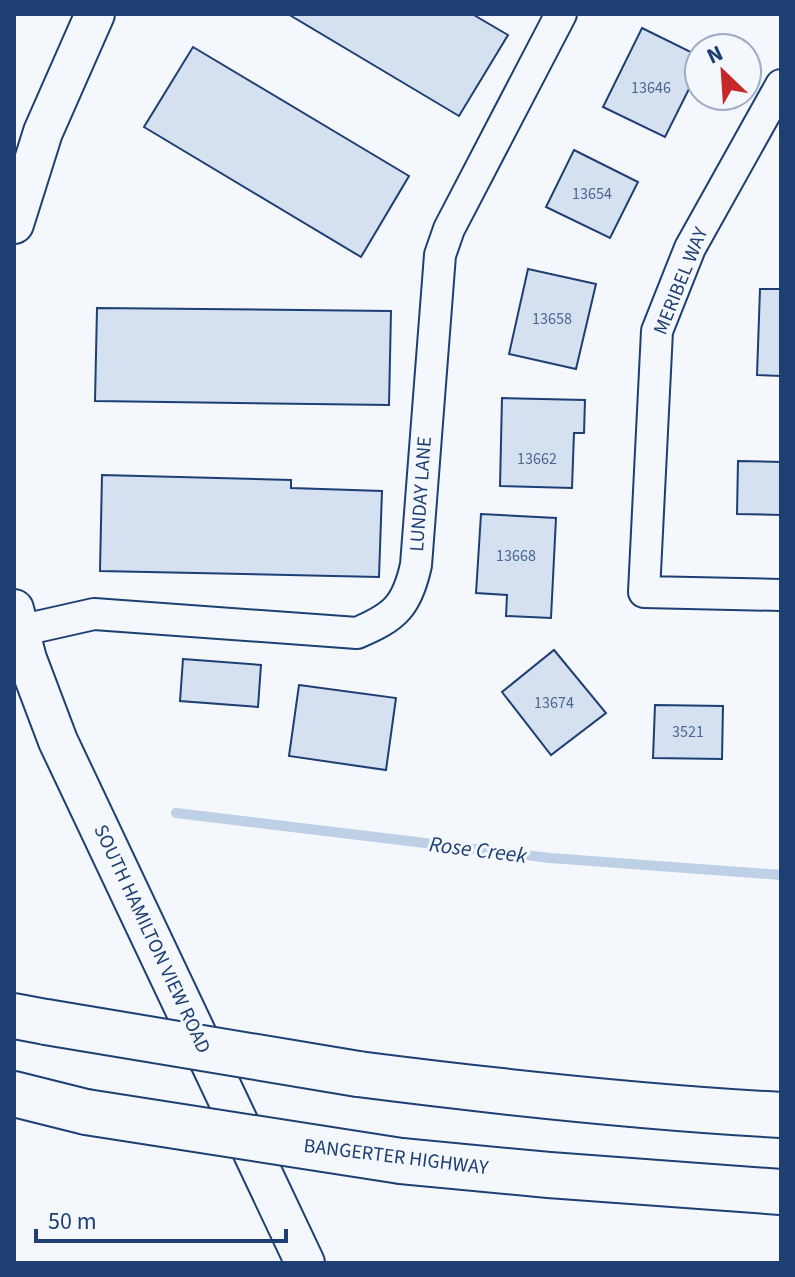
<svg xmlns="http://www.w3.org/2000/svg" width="795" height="1277" font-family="'Source Sans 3',sans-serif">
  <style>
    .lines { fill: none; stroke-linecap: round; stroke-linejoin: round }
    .stream { stroke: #bed0e5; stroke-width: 10 }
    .building { fill: #d5e0f0; stroke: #1d3f73; stroke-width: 2 }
    .minor-casing { stroke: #1d3f73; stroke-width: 34 }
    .tertiary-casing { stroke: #1d3f73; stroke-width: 42 }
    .motorway-casing { stroke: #1d3f73; stroke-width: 48 }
    .minor { stroke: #f4f7fb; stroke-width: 30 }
    .tertiary { stroke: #f4f7fb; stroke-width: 38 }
    .motorway { stroke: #f4f7fb; stroke-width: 44 }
    .motorway-bridge-casing { stroke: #1d3f73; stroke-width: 48; stroke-linecap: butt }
    .motorway-bridge { stroke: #f4f7fb; stroke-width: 44 }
    .labels { text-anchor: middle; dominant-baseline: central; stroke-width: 6; stroke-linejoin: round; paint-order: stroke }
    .number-label { font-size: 16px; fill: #4b6792 }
    .street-label { font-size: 20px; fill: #1d3f73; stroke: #f4f7fb }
    .water-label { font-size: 22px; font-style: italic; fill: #1d3f73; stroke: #f4f7fb }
  </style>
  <rect width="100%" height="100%" fill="#f4f7fb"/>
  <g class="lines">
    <!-- stream -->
    <path class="stream" d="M176,813L550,858L781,875"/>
  </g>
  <!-- building -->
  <g class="building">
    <path d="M288,14H472L508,35L459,116Z"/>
    <path d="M642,28L699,56V69L665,137L603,107Z"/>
    <path d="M193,47L409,176L361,257L144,127Z"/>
    <path d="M574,150L638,182L610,238L546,207Z"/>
    <path d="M528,269L596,284L576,369L509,354Z"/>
    <path d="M760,289H781V376L757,375Z"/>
    <path d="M97,308L391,311L389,405L95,401Z"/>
    <path d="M502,398L585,400L584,433H574L572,488L500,486Z"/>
    <path d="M738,461L781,462V515L737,514Z"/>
    <path d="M102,475L291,480V488L382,491L379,577L100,571Z"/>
    <path d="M481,514L556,518L551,618L506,616L507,595L476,593Z"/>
    <path d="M554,650L606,713L551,755L502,692Z"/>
    <path d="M183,659L261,665L258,707L180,701Z"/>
    <path d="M299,685L396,698L386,770L289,756Z"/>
    <path d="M655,705L723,706L722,759L653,758Z"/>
  </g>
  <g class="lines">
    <!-- minor casing -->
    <g class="minor-casing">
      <g id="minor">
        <path d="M781,85L690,248L657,331L644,592L781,595"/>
        <path d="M14,632L94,614L357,633C395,617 407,606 416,565L440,255L449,229L561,14"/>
      </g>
    </g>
    <!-- tertiary casing -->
    <g class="tertiary-casing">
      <g id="tertiary">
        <path d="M14,224L43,132L95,14"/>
        <path d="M14,609L27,659L58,741L305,1263"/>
      </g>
    </g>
    <!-- motorway casing -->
    <g class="motorway-casing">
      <g id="motorway">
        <path d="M14,1016L46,1022"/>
        <path d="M358,1074C499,1092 639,1107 781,1115"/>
        <path d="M14,1094L86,1112"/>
        <path d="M401,1161L549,1175L781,1192"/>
      </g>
    </g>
    <!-- minor -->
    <use href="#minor" class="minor"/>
    <!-- tertiary -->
    <use href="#tertiary" class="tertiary"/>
    <!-- motorway -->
    <use href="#motorway" class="motorway"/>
    <!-- motorway-bridge casing -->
    <g class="motorway-bridge-casing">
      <g id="motorway-bridge">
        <path d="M46,1022L358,1074"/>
        <path d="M86,1112L401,1161"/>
      </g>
    </g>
    <!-- motorway-bridge -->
    <use href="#motorway-bridge" class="motorway-bridge"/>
  </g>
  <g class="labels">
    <!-- number labels -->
    <g class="number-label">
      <text x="651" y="88">13646</text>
      <text x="592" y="194">13654</text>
      <text x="552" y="319">13658</text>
      <text x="537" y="459">13662</text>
      <text x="516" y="556">13668</text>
      <text x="554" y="703">13674</text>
      <text x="688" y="732">3521</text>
    </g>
    <!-- street labels -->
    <g class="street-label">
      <text transform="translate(681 281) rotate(-68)">MERIBEL WAY</text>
      <text transform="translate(421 494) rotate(-86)">LUNDAY LANE</text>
      <text transform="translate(152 939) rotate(65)">SOUTH HAMILTON VIEW ROAD</text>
      <text transform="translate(396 1157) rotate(7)">BANGERTER HIGHWAY</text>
    </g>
    <!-- water labels -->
    <g class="water-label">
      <text transform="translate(478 850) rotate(7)">Rose Creek</text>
    </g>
  </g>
  <!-- border -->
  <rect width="795" height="1277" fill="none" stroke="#1d3f73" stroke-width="32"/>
  <!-- north arrow -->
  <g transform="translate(723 72) rotate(335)"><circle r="38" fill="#f4f7fb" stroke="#9eadc5" stroke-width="2"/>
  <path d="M0-6L14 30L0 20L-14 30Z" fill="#c62828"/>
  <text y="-12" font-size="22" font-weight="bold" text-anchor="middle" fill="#1d3f73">N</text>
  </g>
  <!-- scale -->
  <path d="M36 1229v12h250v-12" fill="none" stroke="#1d3f73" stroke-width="4"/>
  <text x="48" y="1229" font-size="24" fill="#1d3f73" stroke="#f4f7fb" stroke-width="6" paint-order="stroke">50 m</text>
</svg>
